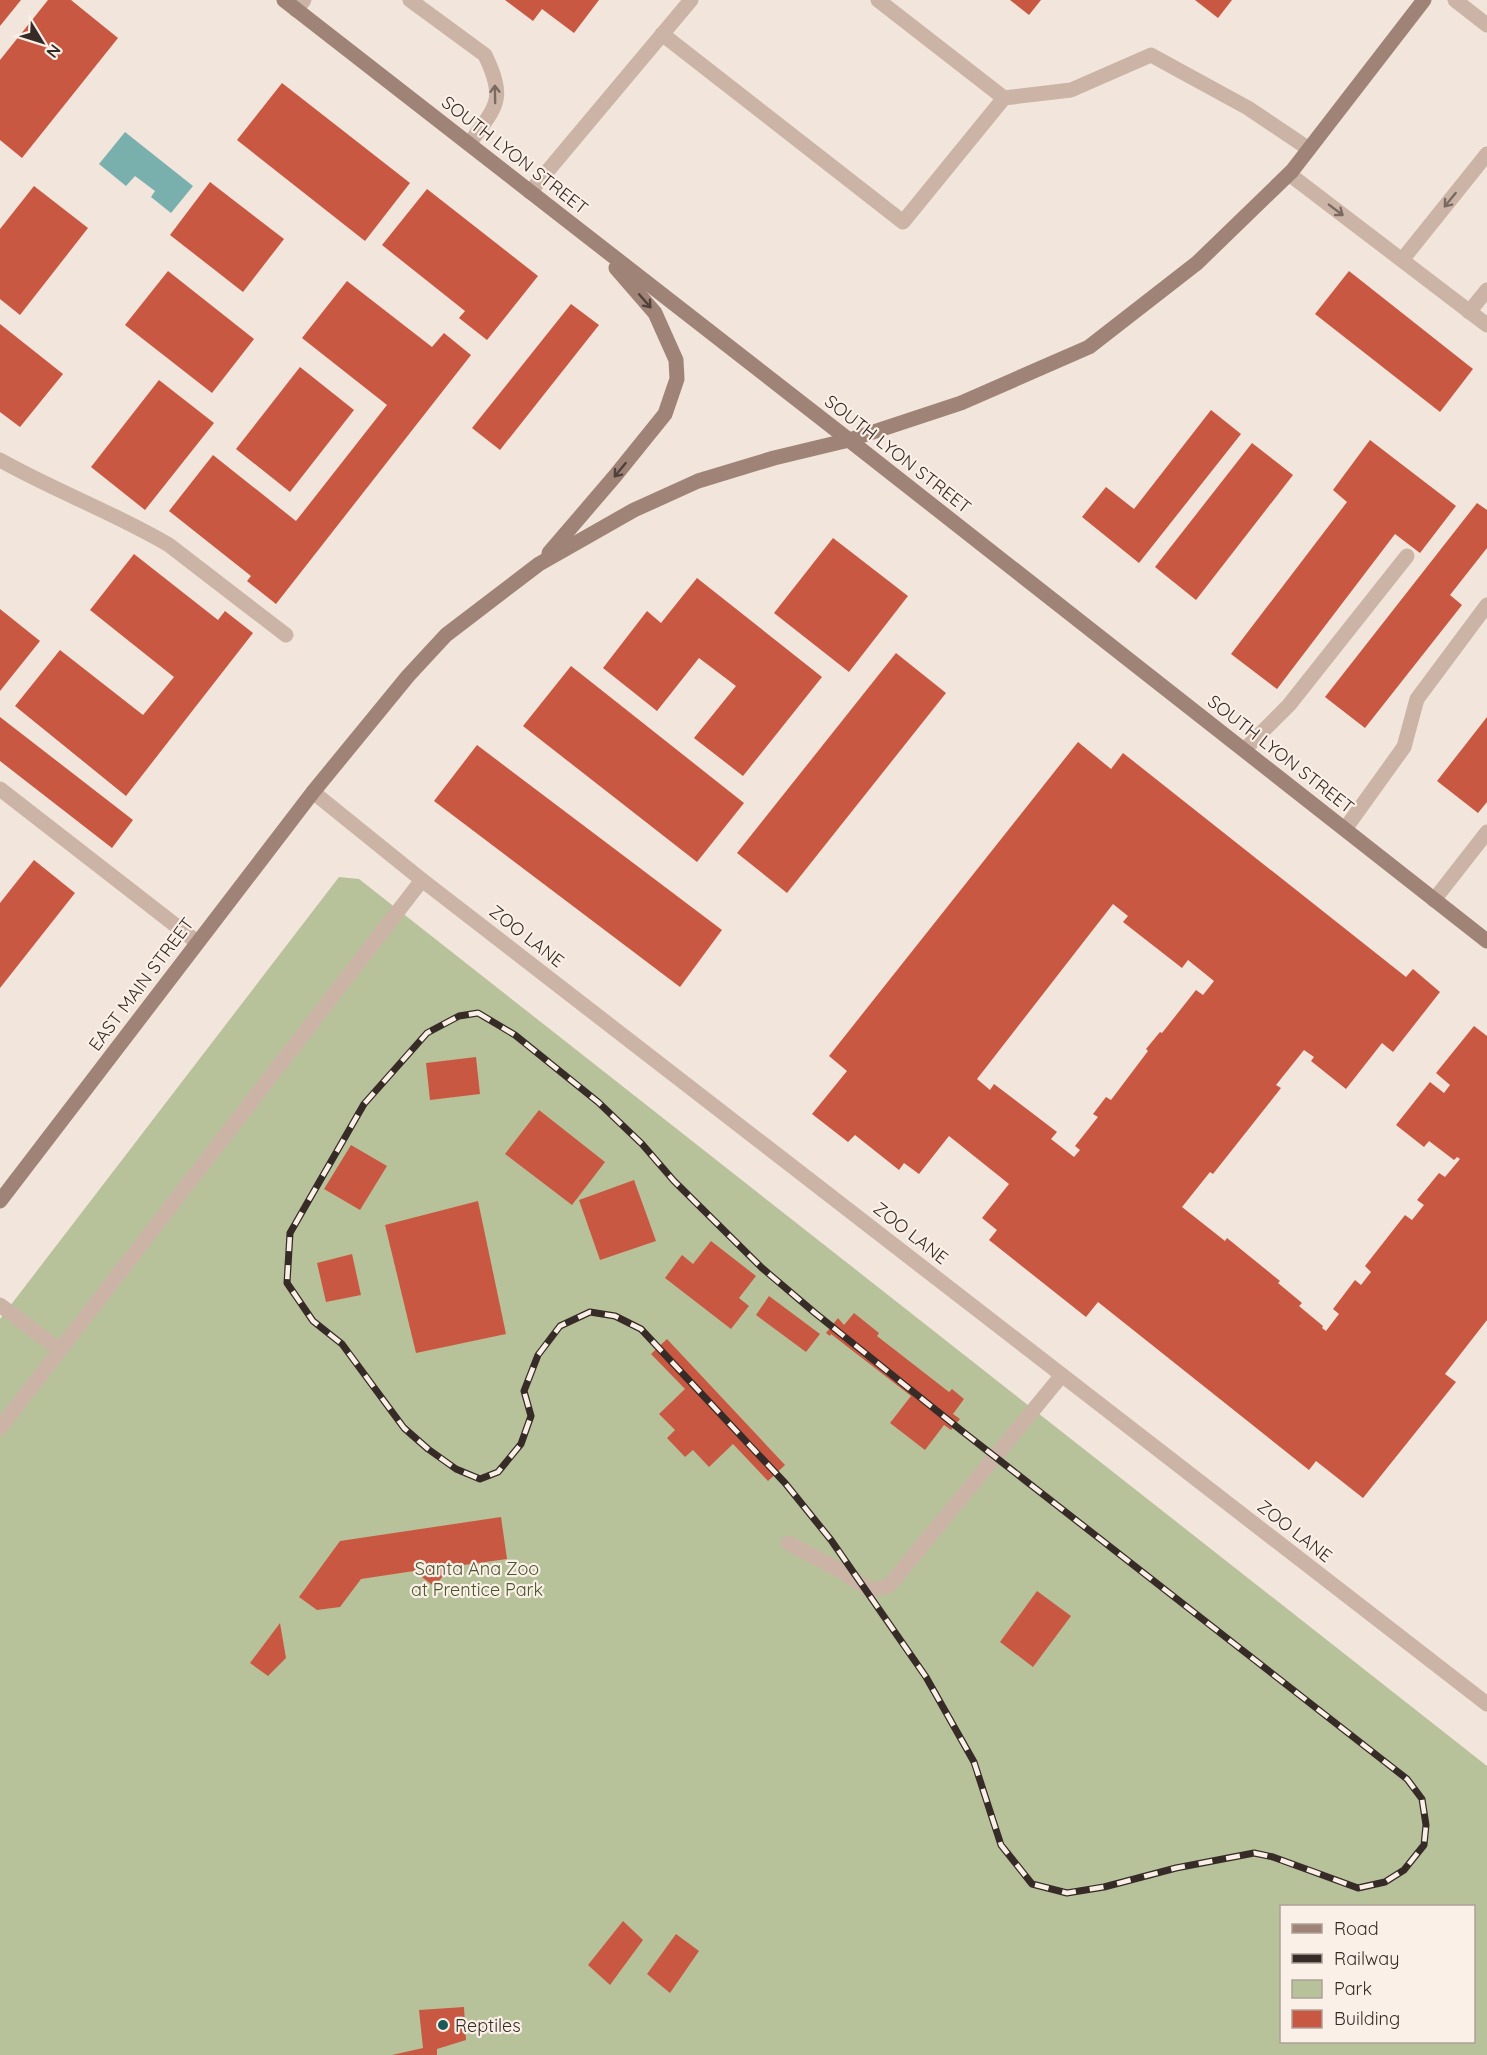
<svg xmlns="http://www.w3.org/2000/svg" width="1487" height="2055" font-family="Quicksand,sans-serif">
  <style>
    .green { fill: #b8c29a; fill-rule: evenodd }
    .water { fill: #79b0ae }
    .building { fill: #c95842; fill-rule: evenodd }
    .lines { fill: none; stroke-linecap: round; stroke-linejoin: round }
    .lane { stroke: #cbb4a6; stroke-width: 15 }
    .street { stroke: #cbb4a6; stroke-width: 15 }
    .secondary { stroke: #9f8377; stroke-width: 15 }
    .rail-casing { stroke: #372b27; stroke-width: 7 }
    .rail { stroke: #faf0e7; stroke-width: 4.5; stroke-dasharray: 14; stroke-linecap: butt }
    .oneway { stroke: #7a6960 }
    .oneway2 { stroke: #51413b }
    .poi-dot { fill: #1c5959; stroke: #faf0e7; stroke-width: 2 }
    .labels { text-anchor: middle; dominant-baseline: central; stroke-width: 4.5; stroke-linejoin: round; paint-order: stroke }
    .street-label { font-size: 18px; fill: #372b27; stroke: #faf0e7 }
    .park-label { font-size: 18px; fill: #49562a; stroke: #faf0e7 }
    .poi-label { font-size: 18px; fill: #372b27; stroke: #faf0e7; text-anchor: start }
  </style>
  <rect width="100%" height="100%" fill="#f2e5db"/>
  <!-- green -->
  <path class="green" d="M339,877L359,879L1487,1766V2055H0V1319ZM1282,1906H1474V2042H1282Z"/>
  <!-- water -->
  <path class="water" d="M125,132L193,186L171,213L151,197L155,191L135,176L126,186L99,164Z"/>
  <!-- building -->
  <g class="building">
    <path d="M0,0H21L0,26Z"/>
    <path d="M48,0H71L118,38L22,158L0,140V60Z"/>
    <path d="M505,0H599L574,33L542,9L533,21Z"/>
    <path d="M1010,0H1041L1029,15Z"/>
    <path d="M1195,0H1232L1218,18Z"/>
    <path d="M282,83L410,183L365,241L237,140Z"/>
    <path d="M210,182L284,239L243,292L170,235Z"/>
    <path d="M34,186L88,228L20,315L0,299V229Z"/>
    <path d="M427,189L538,276L487,340L459,318L465,311L382,245Z"/>
    <path d="M168,271L254,339L212,393L125,325Z"/>
    <path d="M1349,271L1473,369L1440,412L1315,314Z"/>
    <path d="M347,281L432,347L444,333L471,355L276,604L247,581L251,576L169,511L213,455L296,521L387,405L302,338Z"/>
    <path d="M571,304L599,325L500,450L472,428Z"/>
    <path d="M0,324L63,374L20,427L0,412Z"/>
    <path d="M300,367L354,410L290,492L236,449Z"/>
    <path d="M159,380L214,423L145,510L91,467Z"/>
    <path d="M1211,410L1241,434L1139,563L1082,517L1106,487L1134,509Z"/>
    <path d="M1370,440L1456,506L1420,553L1395,534L1277,689L1231,654L1347,502L1333,490Z"/>
    <path d="M1252,443L1293,475L1196,600L1155,567Z"/>
    <path d="M1477,503L1487,510V548L1450,595L1462,605L1365,728L1325,697Z"/>
    <path d="M833,538L908,596L849,672L774,613Z"/>
    <path d="M134,554L218,620L225,611L253,633L126,796L15,706L60,650L143,715L174,677L90,610Z"/>
    <path d="M697,578L822,677L743,776L694,738L736,686L699,658L657,711L603,668L647,611L661,623Z"/>
    <path d="M0,609L40,641L0,691Z"/>
    <path d="M896,653L946,693L787,893L737,853Z"/>
    <path d="M571,666L744,803L697,862L523,726Z"/>
    <path d="M0,717L133,820L112,848L0,761Z"/>
    <path d="M1487,717V802L1478,813L1437,781Z"/>
    <path d="M1078,742L1111,769L1123,753L1406,977L1413,969L1440,992L1393,1052L1382,1043L1346,1089L1311,1061L1314,1057L1304,1050L1276,1085L1281,1088L1213,1174L1210,1172L1182,1207L1225,1241L1227,1238L1280,1281L1278,1283L1302,1303L1299,1306L1323,1326L1322,1328L1326,1331L1339,1314L1333,1309L1355,1280L1361,1285L1371,1272L1365,1266L1405,1215L1412,1220L1424,1205L1417,1200L1439,1173L1445,1177L1460,1159L1457,1157L1454,1160L1429,1141L1424,1147L1396,1125L1430,1082L1444,1093L1450,1085L1436,1073L1474,1026L1487,1036V1320L1445,1374L1456,1382L1363,1498L1316,1461L1309,1470L1098,1302L1086,1317L989,1240L997,1230L982,1218L1009,1184L949,1136L919,1174L904,1163L899,1170L855,1135L848,1142L812,1114L847,1071L829,1056ZM1113,904L1128,916L1123,922L1182,968L1188,960L1214,981L1203,995L1196,990L1162,1033L1160,1032L1146,1049L1148,1051L1111,1100L1106,1097L1093,1114L1098,1117L1075,1146L1080,1150L1074,1157L1051,1139L1057,1132L994,1084L990,1090L977,1079Z"/>
    <path d="M477,745L722,930L680,987L434,801Z"/>
    <path d="M34,860L75,893L0,988V903Z"/>
    <path d="M476,1057L480,1094L430,1100L426,1063Z"/>
    <path d="M539,1110L605,1162L572,1205L505,1154Z"/>
    <path d="M351,1145L387,1166L360,1210L324,1189Z"/>
    <path d="M634,1180L656,1241L600,1260L579,1200Z"/>
    <path d="M478,1201L506,1334L416,1353L385,1225Z"/>
    <path d="M711,1241L756,1276L739,1298L749,1306L731,1329L665,1278L682,1255L693,1264Z"/>
    <path d="M352,1254L361,1295L326,1302L317,1263Z"/>
    <path d="M769,1296L820,1334L806,1352L756,1315Z"/>
    <path d="M854,1313L879,1333L877,1336L949,1392L952,1389L964,1399L953,1414L960,1419L951,1430L944,1425L925,1450L890,1423L911,1396L831,1334L830,1336L826,1333L838,1318L844,1325Z"/>
    <path d="M667,1339L785,1465L768,1481L733,1444L709,1467L693,1450L685,1457L667,1438L675,1430L659,1414L685,1389L651,1354Z"/>
    <path d="M501,1517L507,1559L449,1567L435,1587L414,1571L361,1579L340,1607L317,1610L299,1597L340,1541Z"/>
    <path d="M1037,1591L1071,1616L1033,1667L1000,1642Z"/>
    <path d="M280,1623L286,1658L268,1676L250,1663Z"/>
    <path d="M623,1921L643,1940L610,1985L588,1965Z"/>
    <path d="M676,1934L699,1951L670,1993L647,1974Z"/>
    <path d="M464,2007L466,2040L437,2049V2055H392L423,2048L419,2010Z"/>
  </g>
  <g class="lines">
    <!-- lane -->
    <g class="lane">
      <path d="M410,0L485,55C507,101 496,106 469,144"/>
      <path d="M878,0L1004,98L1071,90L1151,55L1248,108L1309,149"/>
      <path d="M1455,0L1487,25"/>
      <path d="M296,10L304,0"/>
      <path d="M662,34L903,222L1004,98"/>
      <path d="M1289,174L1487,325"/>
      <path d="M530,192L691,0"/>
      <path d="M1402,260L1487,154"/>
      <path d="M1469,312L1487,290"/>
      <path d="M0,460C55,491 115,513 169,545L286,635"/>
      <path d="M1244,750L1289,705L1407,556"/>
      <path d="M0,789L197,942"/>
      <path d="M1345,829L1404,747L1417,699L1487,605"/>
      <path d="M1434,900L1487,832"/>
      <path d="M0,1305L60,1350"/>
      <path d="M0,1428L422,880"/>
      <path d="M788,1543L843,1572L870,1590L889,1586L1062,1375"/>
    </g>
    <!-- street -->
    <path class="street" d="M313,792L422,880L1487,1704"/>
    <!-- secondary -->
    <g class="secondary">
      <path d="M284,0L849,440L1487,941"/>
      <path d="M549,553L615,476L665,414L677,379L676,360L655,313L616,268"/>
      <path d="M0,1201L313,792L408,676L446,635L539,564L634,510L698,481L774,458L849,440L961,403L1089,347L1197,263L1292,171L1424,0"/>
    </g>
    <!-- rail casing -->
    <g class="rail-casing">
      <path id="rail" d="M478,1013L515,1035L598,1102L642,1144L674,1181L762,1268L815,1313L962,1431L1407,1779L1422,1799L1426,1825L1424,1845L1404,1870L1385,1882L1358,1888L1273,1857L1254,1853L1176,1868L1104,1887L1067,1893L1032,1884L1001,1845L974,1762L926,1677L831,1540L785,1483L641,1329L615,1316L590,1312L560,1326L538,1355L524,1391L531,1416L521,1444L498,1472L480,1479L456,1469L428,1449L404,1428L342,1344L313,1321L287,1283L290,1233L364,1104L427,1033L459,1016Z"/>
    </g>
    <!-- rail -->
    <use href="#rail" class="rail"/>
  </g>
  <!-- one-way arrows -->
  <defs><path id="oneway-shaft" d="M-6 0H5M1.5-3L5.5 0L1.5 3" fill="none" stroke-width="1.6" stroke-linecap="round" stroke-linejoin="round" transform="scale(1.5)"/></defs>
  <g class="oneway">
    <use href="#oneway-shaft" transform="translate(495 94) rotate(-91)"/>
    <use href="#oneway-shaft" transform="translate(1450 200) rotate(129)"/>
    <use href="#oneway-shaft" transform="translate(1336 210) rotate(37)"/>
  </g>
  <g class="oneway2">
    <use href="#oneway-shaft" transform="translate(645 301) rotate(49)"/>
    <use href="#oneway-shaft" transform="translate(620 470) rotate(129)"/>
  </g>
  <!-- markers -->
  <circle class="poi-dot" cx="443" cy="2025" r="6"/>
  <g class="labels">
    <!-- street labels -->
    <g class="street-label">
      <text transform="translate(515 155) rotate(38)">SOUTH LYON STREET</text>
      <text transform="translate(898 454) rotate(38)">SOUTH LYON STREET</text>
      <text transform="translate(1281 754) rotate(38)">SOUTH LYON STREET</text>
      <text transform="translate(527 936) rotate(38)">ZOO LANE</text>
      <text transform="translate(141 984) rotate(-53)">EAST MAIN STREET</text>
      <text transform="translate(911 1233) rotate(38)">ZOO LANE</text>
      <text transform="translate(1295 1531) rotate(38)">ZOO LANE</text>
    </g>
    <!-- park labels -->
    <g class="park-label">
      <text x="477" y="1568">Santa Ana Zoo<tspan x="477" dy="21">at Prentice Park</tspan></text>
    </g>
    <!-- poi labels -->
    <g class="poi-label">
      <text x="455" y="2025">Reptiles</text>
    </g>
  </g>
  <!-- legend -->
  <rect x="1280" y="1905" width="195" height="138" fill="#faf0e7" stroke="#aca19a" stroke-width="1.5"/>
  <rect x="1292" y="1924" width="30" height="9" fill="#9f8377" stroke="#aca19a" stroke-width="1.5"/>
  <text x="1334" y="1935" font-size="18" fill="#372b27">Road</text>
  <rect x="1292" y="1954" width="30" height="9" fill="#372b27" stroke="#aca19a" stroke-width="1.5"/>
  <text x="1334" y="1965" font-size="18" fill="#372b27">Railway</text>
  <rect x="1292" y="1980" width="30" height="18" fill="#b8c29a" stroke="#aca19a" stroke-width="1.5"/>
  <text x="1334" y="1995" font-size="18" fill="#372b27">Park</text>
  <rect x="1292" y="2010" width="30" height="18" fill="#c95842" stroke="#aca19a" stroke-width="1.5"/>
  <text x="1334" y="2025" font-size="18" fill="#372b27">Building</text>
  <!-- north arrow -->
  <g transform="translate(42 42) rotate(128)" stroke="#faf0e7" stroke-width="4.5" paint-order="stroke">
  <path d="M0-4.5L10 22L0 15L-10 22Z" fill="#372b27"/>
  <text y="-9" font-size="16" font-weight="bold" text-anchor="middle" fill="#372b27">N</text>
  </g>
</svg>
